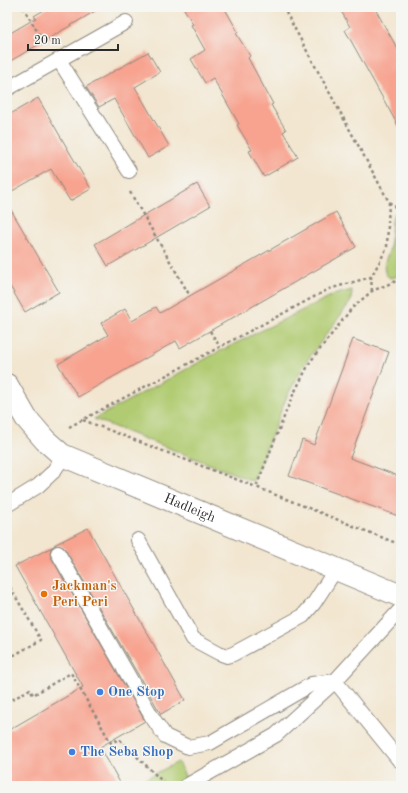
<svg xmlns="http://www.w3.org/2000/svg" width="408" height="793" font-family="'Old Standard TT',serif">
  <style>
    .green { fill: #b0cb71; stroke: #6e7b4e }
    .building { fill: #f7a38f }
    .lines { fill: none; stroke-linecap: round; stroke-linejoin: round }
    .service-casing { stroke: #8e887e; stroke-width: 16 }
    .minor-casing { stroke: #8e887e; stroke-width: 24 }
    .path { stroke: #8e887e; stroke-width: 2.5; stroke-dasharray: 3 3; stroke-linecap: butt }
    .service { stroke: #fff; stroke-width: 14 }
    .minor { stroke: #fff; stroke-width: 22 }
    .food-dot { fill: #e8710a; stroke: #f6f6f2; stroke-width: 1.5 }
    .shop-dot { fill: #3f7fe0; stroke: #f6f6f2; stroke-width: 1.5 }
    .labels { text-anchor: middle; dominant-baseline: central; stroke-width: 3; stroke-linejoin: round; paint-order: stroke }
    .street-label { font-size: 14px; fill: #2b2b2b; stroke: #f6f6f2 }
    .food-label { font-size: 14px; font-weight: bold; fill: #c56008; stroke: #f6f6f2; text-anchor: start }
    .shop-label { font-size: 14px; font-weight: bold; fill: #366cbe; stroke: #f6f6f2; text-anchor: start }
  </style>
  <rect width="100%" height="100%" fill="#f6f6f2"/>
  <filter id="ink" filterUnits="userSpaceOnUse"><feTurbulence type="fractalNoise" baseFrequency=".025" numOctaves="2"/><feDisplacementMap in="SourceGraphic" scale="8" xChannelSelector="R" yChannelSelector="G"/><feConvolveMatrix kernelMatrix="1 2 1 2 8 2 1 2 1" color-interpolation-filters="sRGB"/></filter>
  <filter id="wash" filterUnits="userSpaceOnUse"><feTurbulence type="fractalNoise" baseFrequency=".012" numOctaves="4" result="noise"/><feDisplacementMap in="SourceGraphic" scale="16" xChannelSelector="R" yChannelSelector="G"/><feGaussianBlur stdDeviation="0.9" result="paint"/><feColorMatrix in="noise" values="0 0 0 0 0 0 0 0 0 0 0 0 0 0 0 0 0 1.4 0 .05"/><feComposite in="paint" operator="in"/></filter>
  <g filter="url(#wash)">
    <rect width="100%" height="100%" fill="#f2e6d0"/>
    <!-- green -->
    <g class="green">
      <path d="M394,213L401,218V275L391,278C388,277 386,275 385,272C382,263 389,255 390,247C392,236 390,224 394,213Z"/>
      <path d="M352,290L351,301L306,362L287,396L253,481L94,419L220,351L333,295Z"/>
      <path d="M178,762L190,786H136L135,784Z"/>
    </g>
    <g id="blocks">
      <!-- building -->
      <g class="building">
        <path d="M49,7H102L7,63V35L36,18L34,16Z"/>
        <path d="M183,7H224L238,32L236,33L250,56L248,58L273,104L271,105L286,130L283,132L298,157L264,177L249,151L252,150L237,125L239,124L213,78L205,83L191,59L205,50L191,25L193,24Z"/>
        <path d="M339,7H374L401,55V131L345,30L350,27Z"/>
        <path d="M148,52L160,72L135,87L169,146L148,158L114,99L99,107L86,87Z"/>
        <path d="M38,98L91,189L70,201L51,169L7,194V116Z"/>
        <path d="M197,184L210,206L108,266L95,244Z"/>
        <path d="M7,203L59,292L25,312L7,281Z"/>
        <path d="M336,212L356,247L180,348L176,341L78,397L58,364L108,335L101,323L125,309L132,321L156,307L160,313Z"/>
        <path d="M353,339L389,352L350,458L401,477V517L289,476L302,440L314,445Z"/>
        <path d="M88,528L185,700L161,714L65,549L62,546L54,545Z"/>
        <path d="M54,546L51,548L50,553L51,557L145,721L100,747L122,786H7V731L83,687L15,566Z"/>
      </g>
    </g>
  </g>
  <g filter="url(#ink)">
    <use href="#blocks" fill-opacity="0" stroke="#8e887e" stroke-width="1"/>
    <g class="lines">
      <!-- service casing -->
      <g class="service-casing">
        <g id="service">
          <path d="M59,60L129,171"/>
          <path d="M7,89L126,22"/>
          <path d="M7,505L38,486L53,472L63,457L62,455"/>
          <path d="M138,540L193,639L219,653L227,656L233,654L303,616L314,603L336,569"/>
          <path d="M58,553L152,717L165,736L188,747L210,743L312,684L335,681L399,760"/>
          <path d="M186,786L276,735L335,681L401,609"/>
        </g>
      </g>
      <!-- minor casing -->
      <g class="minor-casing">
        <g id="minor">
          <path id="s1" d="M7,385L26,418L45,440L62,455L401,596"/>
        </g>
      </g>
      <!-- path -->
      <g class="path">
        <path d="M23,7L44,43"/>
        <path d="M283,7L389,202L401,212"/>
        <path d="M130,192L190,296"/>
        <path d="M401,279L372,291L352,308L310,362L292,397L256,487L401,545"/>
        <path d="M372,291L371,277L380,261L387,247L389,202"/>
        <path d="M210,331L220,347"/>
        <path d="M83,420L256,487"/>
        <path d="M69,427L329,289L371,277"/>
        <path d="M7,582L41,640L7,659"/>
        <path d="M7,703L30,689L33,695L71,673L111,743L119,739L161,780L164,781"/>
      </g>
      <!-- service -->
      <use href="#service" class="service"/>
      <!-- minor -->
      <use href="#minor" class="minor"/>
    </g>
  </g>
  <!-- markers -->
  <circle class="food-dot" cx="44" cy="594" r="4"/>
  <g class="shop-dot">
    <circle cx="100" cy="692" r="4"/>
    <circle cx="72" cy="752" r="4"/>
  </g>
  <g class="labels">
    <!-- street labels -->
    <g class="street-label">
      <text stroke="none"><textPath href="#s1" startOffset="228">Hadleigh</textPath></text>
    </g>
    <!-- food labels -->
    <g class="food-label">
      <text x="52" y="586">Jackman's<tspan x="52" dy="16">Peri Peri</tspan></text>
    </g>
    <!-- shop labels -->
    <g class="shop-label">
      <text x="108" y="692">One Stop</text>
      <text x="80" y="752">The Seba Shop</text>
    </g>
  </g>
  <!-- margin -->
  <rect width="408" height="793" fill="none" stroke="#f6f6f2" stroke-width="24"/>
  <!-- scale -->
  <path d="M28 44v6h90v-6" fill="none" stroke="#2b2b2b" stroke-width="2"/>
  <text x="34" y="44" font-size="12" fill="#2b2b2b" stroke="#f6f6f2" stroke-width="3" paint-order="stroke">20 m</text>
</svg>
